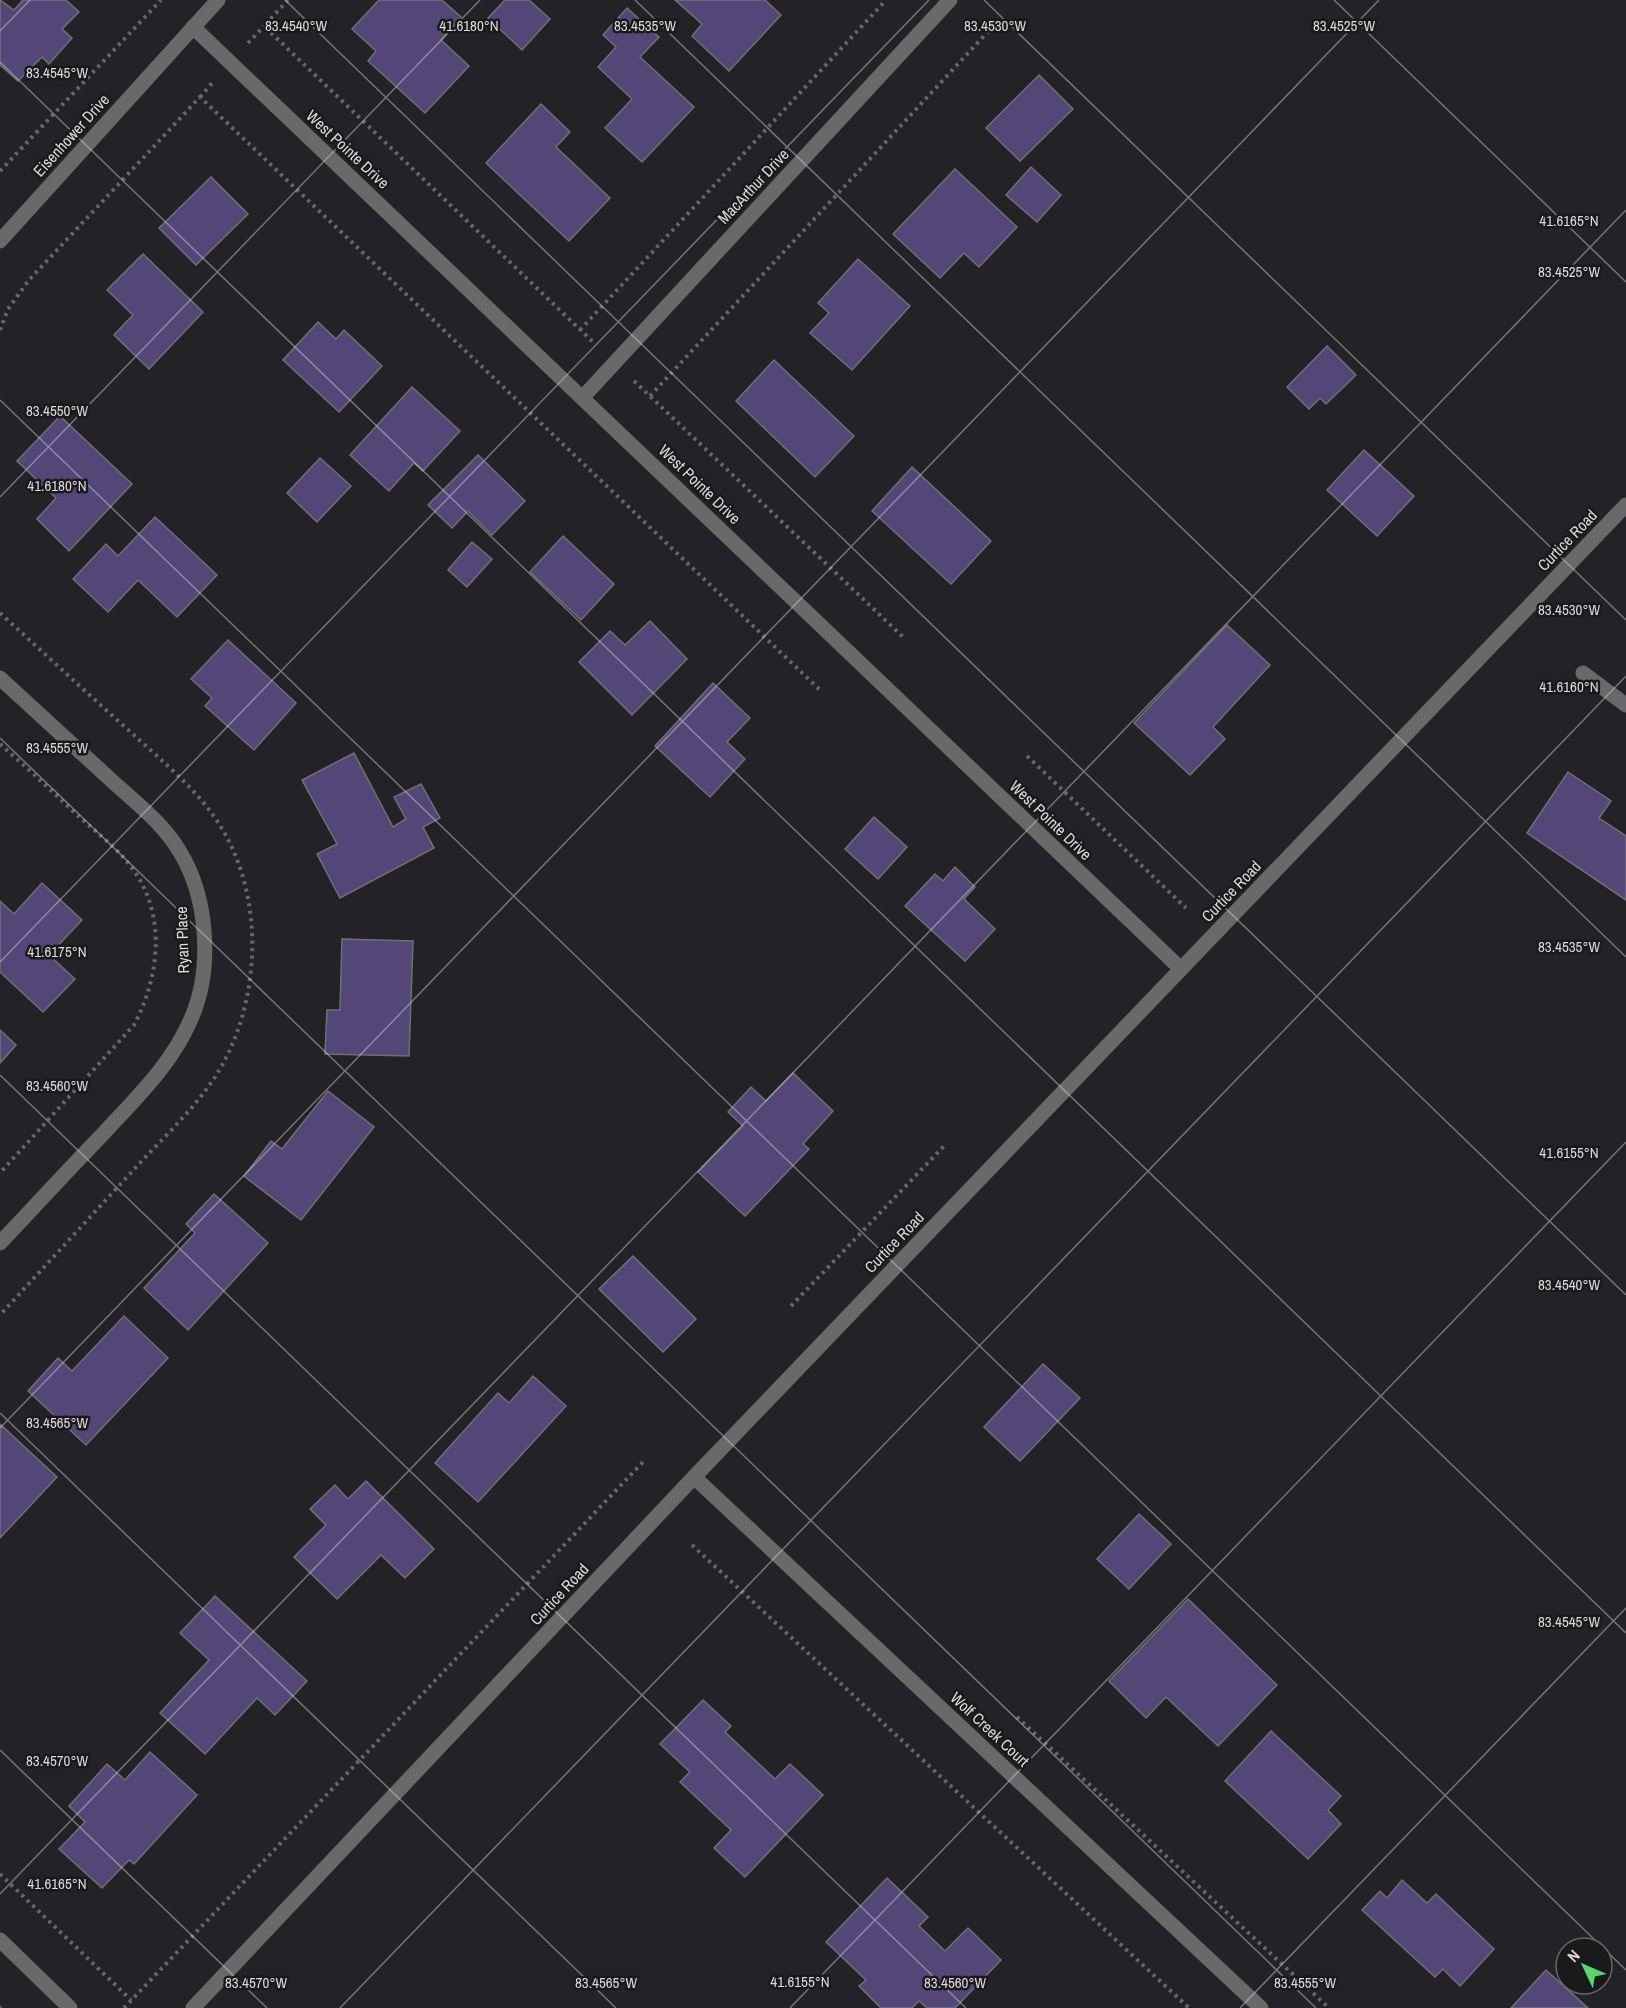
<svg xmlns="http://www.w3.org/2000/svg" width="1626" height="2008" font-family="'Archivo Narrow',sans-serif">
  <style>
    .building { fill: #534777; stroke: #707074; stroke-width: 1.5 }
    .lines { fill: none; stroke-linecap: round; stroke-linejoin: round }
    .path { stroke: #67666a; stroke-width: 4; stroke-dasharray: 3 4.5; stroke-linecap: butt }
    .minor { stroke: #69696a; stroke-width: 15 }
    .ticks { fill: none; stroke: #dad9dc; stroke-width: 1.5; stroke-opacity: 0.45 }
    .labels { text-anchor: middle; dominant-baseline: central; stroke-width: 5; stroke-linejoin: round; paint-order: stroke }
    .street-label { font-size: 16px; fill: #dad9dc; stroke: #1a191c }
    .ticks-label { font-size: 15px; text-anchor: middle; fill: #dad9dc; stroke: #1a191c; stroke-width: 5; stroke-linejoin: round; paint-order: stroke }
  </style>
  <rect width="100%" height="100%" fill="#232226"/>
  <!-- building -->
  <g class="building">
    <path d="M0,0L14,10L23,0H66L79,12L62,29L72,38L49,64L42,57L18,81L0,65Z"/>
    <path d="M379,0H442L461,17L441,40L469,66L425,113L368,61L376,51L352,29Z"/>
    <path d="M505,0H529L550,19L522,50L488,18Z"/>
    <path d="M675,0H765L781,15L729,71L692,36L702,24Z"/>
    <path d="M627,8L659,37L640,57L694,107L642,162L605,128L632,99L598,67L616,47L603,35Z"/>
    <path d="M1039,75L1073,109L1020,161L986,128Z"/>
    <path d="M541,104L570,132L556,147L610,198L569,241L486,163Z"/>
    <path d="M1031,167L1061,195L1037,222L1006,195Z"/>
    <path d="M955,169L1017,227L979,267L964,253L940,278L893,234Z"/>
    <path d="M211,177L248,214L196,265L159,228Z"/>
    <path d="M143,254L203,312L149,369L114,335L133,315L107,290Z"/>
    <path d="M858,259L910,306L852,370L810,333L829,313L818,303Z"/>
    <path d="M318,322L336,339L344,330L382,366L339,412L283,360Z"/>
    <path d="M1327,346L1356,375L1326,404L1320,398L1309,409L1287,387Z"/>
    <path d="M774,360L854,436L815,477L736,401Z"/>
    <path d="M412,387L460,431L423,471L414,463L389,491L350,455Z"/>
    <path d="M60,416L132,484L69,551L37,519L56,498L17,461Z"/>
    <path d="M1364,450L1414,496L1377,536L1327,490Z"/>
    <path d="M478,455L525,501L492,535L468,511L452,528L428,505Z"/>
    <path d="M320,458L351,486L317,522L287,493Z"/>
    <path d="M912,467L991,541L951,584L872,511Z"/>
    <path d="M155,517L217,575L177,617L138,580L108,612L73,579L106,544L118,556Z"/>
    <path d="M563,536L614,584L581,620L530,572Z"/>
    <path d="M472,542L492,559L467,587L448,570Z"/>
    <path d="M650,621L687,659L632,715L579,662L610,631L625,645Z"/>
    <path d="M1227,625L1270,665L1213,727L1225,739L1190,775L1134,723Z"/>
    <path d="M228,640L296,703L254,750L205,706L212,698L191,679Z"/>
    <path d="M713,683L750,718L727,742L745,759L710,797L655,746Z"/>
    <path d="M354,753L393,827L406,819L394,797L421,784L440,818L423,827L434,848L340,898L317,854L337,844L302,780Z"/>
    <path d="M1568,772L1611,801L1599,818L1626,836V900L1527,833Z"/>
    <path d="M874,817L907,847L878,879L845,849Z"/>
    <path d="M955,867L975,887L964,899L995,929L965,961L905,906L935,874L943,881Z"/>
    <path d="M42,883L82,920L49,955L75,979L43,1012L0,972V901L14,914Z"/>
    <path d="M342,939L413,941L409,1056L325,1054L327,1010H340Z"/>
    <path d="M0,1030L16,1045L0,1063Z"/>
    <path d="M793,1073L833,1111L803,1144L809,1149L745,1216L698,1172L743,1126L728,1112L751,1087L766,1101Z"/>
    <path d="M328,1091L374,1127L301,1220L244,1176L271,1141L282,1149Z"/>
    <path d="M214,1194L268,1243L188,1330L144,1288L195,1233L186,1224Z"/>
    <path d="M633,1256L696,1319L663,1352L599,1289Z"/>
    <path d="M124,1316L168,1358L86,1445L28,1391L58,1358L72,1371Z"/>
    <path d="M1043,1364L1080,1398L1020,1461L984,1427Z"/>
    <path d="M533,1376L566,1406L478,1502L435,1463L498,1393L509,1403Z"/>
    <path d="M0,1424L57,1477L0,1538Z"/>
    <path d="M366,1481L434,1549L405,1578L381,1555L337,1599L294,1557L326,1525L310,1509L335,1485L348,1499Z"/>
    <path d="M1139,1514L1171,1544L1129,1589L1097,1559Z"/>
    <path d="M215,1596L307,1681L275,1715L257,1698L205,1754L160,1713L209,1660L180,1633Z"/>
    <path d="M1188,1599L1277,1685L1218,1746L1166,1697L1146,1718L1109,1681Z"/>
    <path d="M703,1700L731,1726L725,1732L775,1779L790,1764L823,1795L745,1877L714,1848L731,1830L680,1782L690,1772L660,1744Z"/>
    <path d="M1271,1731L1341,1796L1328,1810L1341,1824L1308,1859L1225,1781Z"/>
    <path d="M150,1752L197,1795L134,1864L129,1860L102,1888L59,1849L85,1822L69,1806L107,1764L125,1780Z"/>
    <path d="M887,1878L928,1917L919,1926L945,1951L968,1928L1001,1960L955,2008H927L919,2001L912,2008H881L859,1986L866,1980L826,1942Z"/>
    <path d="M1402,1880L1427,1903L1436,1894L1494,1949L1460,1986L1443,1969L1435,1977L1362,1910L1380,1891L1387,1898Z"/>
    <path d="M1546,1970L1588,2008H1511Z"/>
  </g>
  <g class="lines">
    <!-- path -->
    <g class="path">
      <path d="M288,0L264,26L594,343"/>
      <path d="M248,43L264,26"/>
      <path d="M200,97L213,82"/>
      <path d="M0,171L161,0"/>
      <path d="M0,330L8,309L29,280L200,97L820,690"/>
      <path d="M580,330L886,0"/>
      <path d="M634,381L903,637"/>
      <path d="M650,396L996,23"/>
      <path d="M0,613C45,654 89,695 134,735C164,763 199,791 221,827C266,900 261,1006 215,1077C194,1109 164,1137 138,1165C92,1215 46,1265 0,1315"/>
      <path d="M0,744C26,767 52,791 77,815C98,834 123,852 138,877C166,922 158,980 134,1025L0,1173"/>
      <path d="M1027,756L1186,908"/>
      <path d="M791,1306L944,1146"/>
      <path d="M692,1545L1189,2008"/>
      <path d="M1017,1717L1329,2008"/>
      <path d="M0,1874L131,2000"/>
      <path d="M0,2007L1,2008"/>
      <path d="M124,2008L643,1462"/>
    </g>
    <!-- minor -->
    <g class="minor">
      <path d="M193,27L1181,969"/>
      <path d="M0,241L218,0"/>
      <path d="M583,397L950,0"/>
      <path d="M1583,673L1626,705"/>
      <path d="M0,678C37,712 74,746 111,780C135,802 163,823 180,852C208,898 213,969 191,1019C172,1064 136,1098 103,1134C68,1170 34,1207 0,1243"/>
      <path d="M694,1477L1261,2008"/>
      <path d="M0,1940L70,2008"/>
      <path d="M193,2008L694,1477L1626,505"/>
    </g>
  </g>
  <!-- ticks -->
  <path class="ticks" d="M285,0L1626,1295M635,0L1626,957M984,0L1626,620M1334,0L1626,282M0,31L30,0M0,62L1626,1633M0,400L1626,1970M0,497L480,0M0,738L1316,2008M0,962L929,0M0,1075L966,2008M0,1413L616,2008M0,1428L1379,0M0,1750L267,2008M0,1894L1626,210M340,2008L1626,676M790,2008L1626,1142M1240,2008L1626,1608"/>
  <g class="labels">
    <!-- street labels -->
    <g class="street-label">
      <text transform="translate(71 135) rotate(-48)">Eisenhower Drive</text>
      <text transform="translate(348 149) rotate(43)">West Pointe Drive</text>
      <text transform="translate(753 186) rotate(-47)">MacArthur Drive</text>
      <text transform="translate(700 484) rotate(44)">West Pointe Drive</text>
      <text transform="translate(1567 540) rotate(-46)">Curtice Road</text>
      <text transform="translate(1051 820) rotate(44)">West Pointe Drive</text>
      <text transform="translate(1231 891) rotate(-46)">Curtice Road</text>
      <text transform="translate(182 940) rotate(-92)">Ryan Place</text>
      <text transform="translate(894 1242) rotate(-46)">Curtice Road</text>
      <text transform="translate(559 1594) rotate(-47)">Curtice Road</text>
      <text transform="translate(990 1729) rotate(43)">Wolf Creek Court</text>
    </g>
  </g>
  <g class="ticks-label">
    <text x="296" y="31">83.4540°W</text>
    <text x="645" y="31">83.4535°W</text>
    <text x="995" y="31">83.4530°W</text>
    <text x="1344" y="31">83.4525°W</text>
    <text x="469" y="31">41.6180°N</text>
    <text x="57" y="78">83.4545°W</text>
    <text x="1569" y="226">41.6165°N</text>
    <text x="1569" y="277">83.4525°W</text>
    <text x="57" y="416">83.4550°W</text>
    <text x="57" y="491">41.6180°N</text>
    <text x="1569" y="615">83.4530°W</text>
    <text x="1569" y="692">41.6160°N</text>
    <text x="57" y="753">83.4555°W</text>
    <text x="1569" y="952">83.4535°W</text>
    <text x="57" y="957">41.6175°N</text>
    <text x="57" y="1091">83.4560°W</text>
    <text x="1569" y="1158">41.6155°N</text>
    <text x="1569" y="1290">83.4540°W</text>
    <text x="57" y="1428">83.4565°W</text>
    <text x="1569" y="1627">83.4545°W</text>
    <text x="57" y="1766">83.4570°W</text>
    <text x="57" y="1889">41.6165°N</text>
    <text x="800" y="1987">41.6155°N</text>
    <text x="256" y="1988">83.4570°W</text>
    <text x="606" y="1988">83.4565°W</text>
    <text x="955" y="1988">83.4560°W</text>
    <text x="1305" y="1988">83.4555°W</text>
  </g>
  <!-- north arrow -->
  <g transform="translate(1584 1966) rotate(314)"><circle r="28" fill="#1a191c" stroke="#676669" stroke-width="1.5"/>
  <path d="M0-4.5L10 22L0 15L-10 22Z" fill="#59d56f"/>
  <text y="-9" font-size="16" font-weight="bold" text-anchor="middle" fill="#dad9dc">N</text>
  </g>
</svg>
